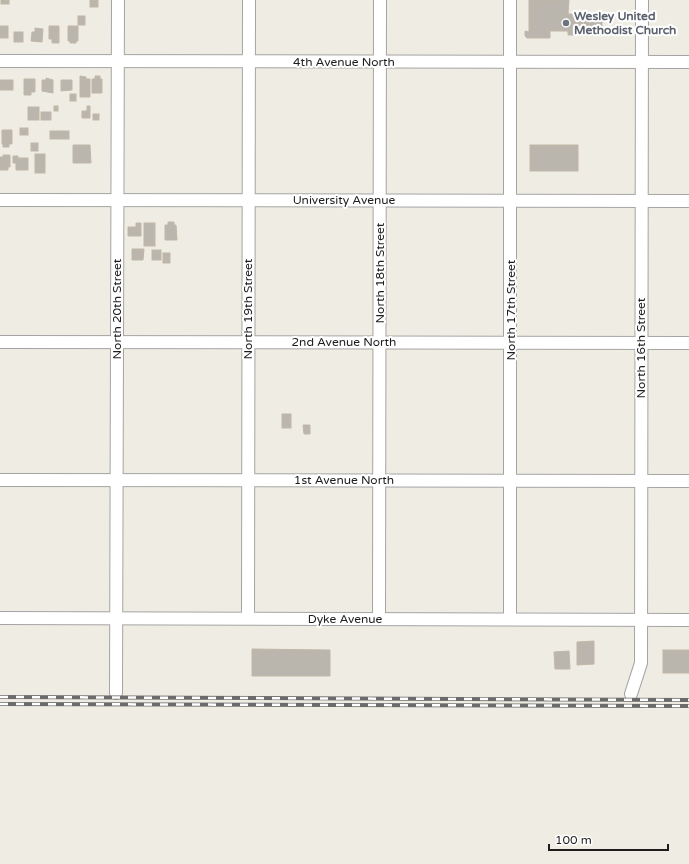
<svg xmlns="http://www.w3.org/2000/svg" width="689" height="864" font-family="'Varela Round',sans-serif">
  <style>
    .building { fill: #bbb6ad; stroke: #c0b7a6 }
    .lines { fill: none; stroke-linecap: round; stroke-linejoin: round }
    .minor-casing { stroke: #a4a4a4; stroke-width: 14 }
    .minor { stroke: #fff; stroke-width: 12 }
    .rail-casing { stroke: #6b6b6b; stroke-width: 4 }
    .rail { stroke: #fff; stroke-width: 2.5; stroke-dasharray: 8; stroke-linecap: butt }
    .worship-dot { fill: #6b7280; stroke: #fff; stroke-width: 1.5 }
    .labels { text-anchor: middle; dominant-baseline: central; stroke-width: 4; stroke-linejoin: round; paint-order: stroke }
    .worship-label { font-size: 12px; font-weight: bold; fill: #5b616d; stroke: #fff; text-anchor: start }
    .street-label { font-size: 12px; fill: #1d1d1d; stroke: #fff }
  </style>
  <rect width="100%" height="100%" fill="#efede3"/>
  <!-- building -->
  <g class="building">
    <rect x="1" y="0" width="8" height="4"/>
    <rect x="90" y="0" width="8" height="7"/>
    <path d="M529,0H569L568,14H602V35H568V31H550V38H527L525,36V31L529,32Z"/>
    <rect x="78" y="16" width="7" height="9"/>
    <rect x="0" y="26" width="8" height="12"/>
    <path d="M49,26H59V43H52V39H49Z"/>
    <path d="M68,26H78V41H76V43H70V41H68Z"/>
    <path d="M35,28L43,29L42,42L31,41L32,32H35Z"/>
    <rect x="14" y="32" width="9" height="10"/>
    <path d="M80,76L86,77V79H90V97H80Z"/>
    <path d="M95,76H100V79H102V93H92V79H95Z"/>
    <path d="M46,78L53,80V93L42,91V80H46Z"/>
    <path d="M24,79H35V92H31V95H24Z"/>
    <rect x="0" y="80" width="13" height="10"/>
    <path d="M61,80H72V90L61,91Z"/>
    <rect x="70" y="94" width="6" height="7"/>
    <rect x="54" y="106" width="4" height="5"/>
    <path d="M87,106H90V118H82V111H87Z"/>
    <rect x="28" y="107" width="11" height="13"/>
    <rect x="41" y="112" width="10" height="8"/>
    <rect x="93" y="114" width="6" height="6"/>
    <rect x="20" y="128" width="8" height="7"/>
    <path d="M2,130H12V144H9V147H3V144H2Z"/>
    <rect x="50" y="131" width="19" height="8"/>
    <rect x="31" y="143" width="7" height="8"/>
    <path d="M73,145H90L91,163H73Z"/>
    <rect x="530" y="145" width="48" height="26"/>
    <rect x="35" y="154" width="10" height="19"/>
    <path d="M3,155H10V167H8V170H0V157H3Z"/>
    <path d="M13,156H18V158H28V170H16V163H13Z"/>
    <path d="M168,222H174V225H176L177,240H165V225H168Z"/>
    <path d="M136,223H141V236H128V227H136Z"/>
    <rect x="144" y="223" width="11" height="23"/>
    <path d="M132,249H144L143,260H132Z"/>
    <rect x="152" y="250" width="9" height="10"/>
    <rect x="163" y="253" width="7" height="10"/>
    <rect x="282" y="414" width="9" height="14"/>
    <path d="M303,425H310V434H304Z"/>
    <path d="M594,641V664L577,665V642Z"/>
    <path d="M252,649L330,650V676H252Z"/>
    <rect x="663" y="650" width="26" height="23"/>
    <path d="M569,651L570,669H555L554,652Z"/>
  </g>
  <g class="lines">
    <!-- minor casing -->
    <g class="minor-casing">
      <g id="minor">
        <path d="M0,61L689,62"/>
        <path d="M0,200L689,201"/>
        <path d="M0,342L689,343"/>
        <path d="M0,480L689,481"/>
        <path d="M0,618L689,620"/>
        <path d="M248,618L249,0"/>
        <path d="M379,619L380,0"/>
        <path d="M510,619V0"/>
        <path d="M116,693L118,0"/>
        <path d="M631,694L641,663L642,0"/>
      </g>
    </g>
    <!-- minor -->
    <use href="#minor" class="minor"/>
    <!-- rail casing -->
    <g class="rail-casing">
      <g id="rail">
        <path d="M0,697L689,700"/>
        <path d="M0,704L689,706"/>
      </g>
    </g>
    <!-- rail -->
    <use href="#rail" class="rail"/>
  </g>
  <!-- markers -->
  <circle class="worship-dot" cx="566" cy="23" r="4"/>
  <g class="labels">
    <!-- worship labels -->
    <g class="worship-label">
      <text x="574" y="16">Wesley United<tspan x="574" dy="14">Methodist Church</tspan></text>
    </g>
    <!-- street labels -->
    <g class="street-label">
      <text x="344" y="62">4th Avenue North</text>
      <text x="344" y="200">University Avenue</text>
      <text transform="translate(380 273) rotate(-90)">North 18th Street</text>
      <text transform="translate(117 309) rotate(-90)">North 20th Street</text>
      <text transform="translate(248 309) rotate(-90)">North 19th Street</text>
      <text transform="translate(511 310) rotate(-90)">North 17th Street</text>
      <text x="344" y="342">2nd Avenue North</text>
      <text transform="translate(641 348) rotate(-90)">North 16th Street</text>
      <text x="344" y="480">1st Avenue North</text>
      <text x="345" y="619">Dyke Avenue</text>
    </g>
  </g>
  <!-- scale -->
  <path d="M549 844v6h119v-6" fill="none" stroke="#1d1d1d" stroke-width="2"/>
  <text x="555" y="844" font-size="12" fill="#1d1d1d" stroke="#ffffff" stroke-width="3" paint-order="stroke">100 m</text>
</svg>
